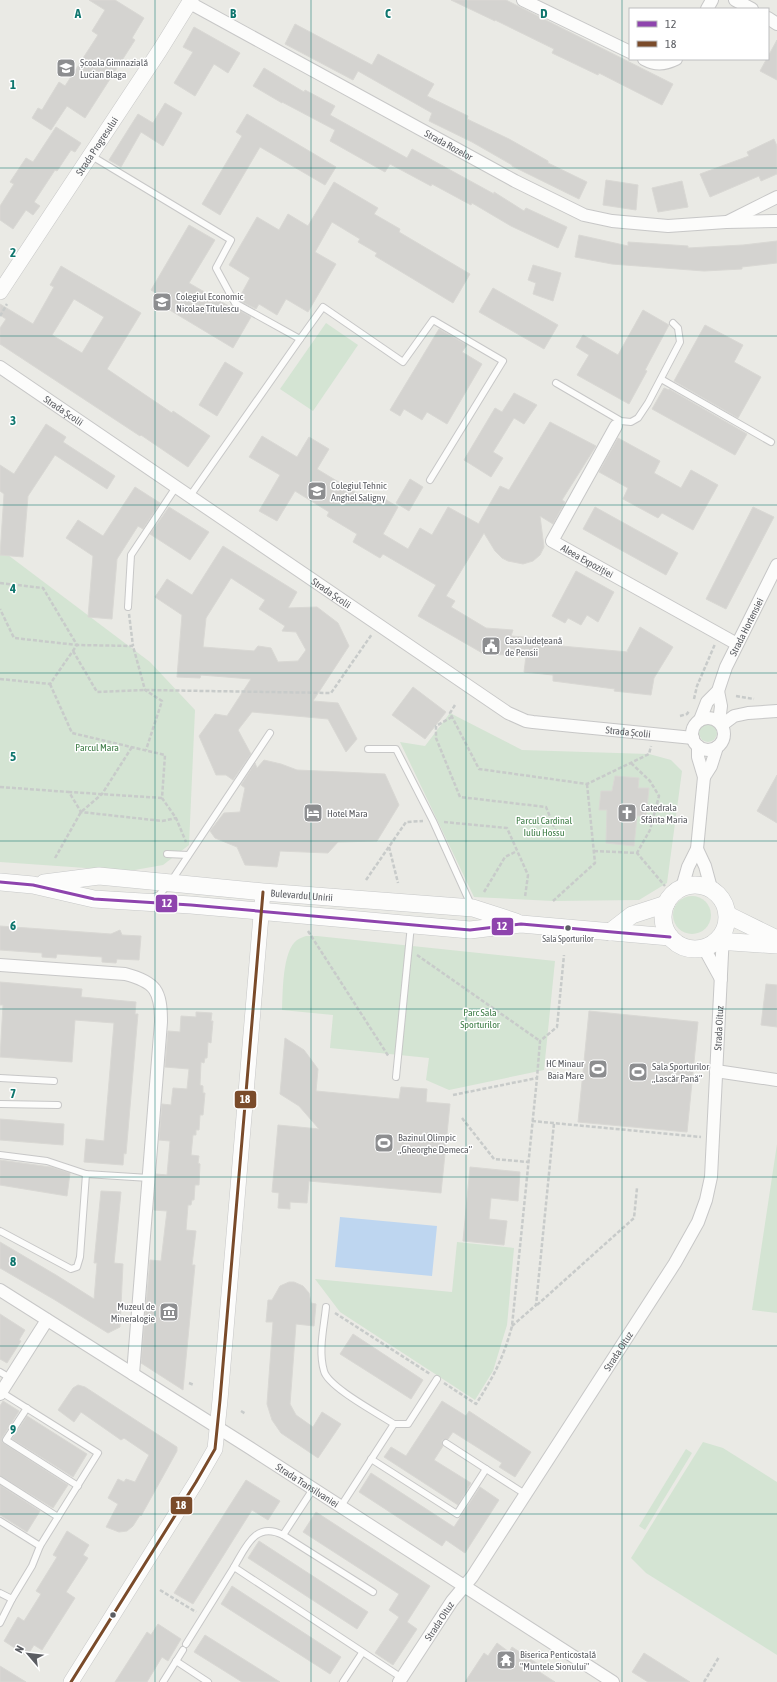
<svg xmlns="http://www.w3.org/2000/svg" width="777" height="1682" font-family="'Asap Condensed',sans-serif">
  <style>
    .green { fill: #d4e4d3 }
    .water { fill: #bed6f0 }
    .building { fill: #d4d3d0; stroke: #d9d8d4; fill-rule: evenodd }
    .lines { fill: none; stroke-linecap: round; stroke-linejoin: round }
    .service-casing { stroke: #c7c7c7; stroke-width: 8 }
    .minor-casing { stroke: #c7c7c7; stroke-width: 14 }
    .tertiary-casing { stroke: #c7c7c7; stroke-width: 16 }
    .secondary-casing { stroke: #c7c8c8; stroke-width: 18 }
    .path { stroke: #c8cbca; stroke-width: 2.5; stroke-dasharray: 4 2; stroke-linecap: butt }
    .service { stroke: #fcfcfb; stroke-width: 6 }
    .minor { stroke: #fcfcfb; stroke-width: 12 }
    .tertiary { stroke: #fcfcfb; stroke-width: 15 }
    .secondary { stroke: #fcfcfb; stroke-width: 17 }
    .bus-1-casing { stroke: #fff; stroke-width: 6 }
    .bus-2-casing { stroke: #fff; stroke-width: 6 }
    .bus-1 { stroke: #8e44ad; stroke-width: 3 }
    .bus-2 { stroke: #7a4b2a; stroke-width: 3 }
    .grid { fill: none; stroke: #0f766e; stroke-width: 1; stroke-opacity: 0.55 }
    .bus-dot { fill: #5b5d62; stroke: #fff; stroke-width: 1.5 }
    .labels { text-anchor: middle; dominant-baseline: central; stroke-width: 3; stroke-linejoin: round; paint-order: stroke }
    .bus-label { font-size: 9px; fill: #5b5d62; stroke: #fff }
    .poi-label { font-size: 10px; fill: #5b5d62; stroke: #fff; text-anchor: start }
    .street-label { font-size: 10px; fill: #5b5d62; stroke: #fff }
    .park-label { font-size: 10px; fill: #3f7d47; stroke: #fff }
    .grid-label { font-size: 13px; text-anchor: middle; font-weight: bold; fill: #0f766e; stroke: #fff; stroke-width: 3; stroke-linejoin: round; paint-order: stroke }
    .line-badge { stroke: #fff; stroke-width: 1.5 }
    .badge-label { font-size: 11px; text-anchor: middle; font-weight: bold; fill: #fff }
  </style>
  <rect width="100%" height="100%" fill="#eaeae5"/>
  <!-- green -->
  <g class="green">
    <path d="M326,323L358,345L313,411L280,389Z"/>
    <path d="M0,549L150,662L195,710L189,845L163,865L129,871L0,862Z"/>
    <path d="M450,713L522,750L649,754L671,760L682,771L667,883L639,900L553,901L474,897L400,742L425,746Z"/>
    <circle cx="708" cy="733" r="9"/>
    <circle cx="692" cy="915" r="19"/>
    <path d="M306,936H317L555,961L544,1070L449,1090L426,1080L429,1058L330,1048L333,1015L282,1010C283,993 282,951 297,940C300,938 303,937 306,936Z"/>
    <path d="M777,1144V1313L752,1310Z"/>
    <path d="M457,1242L514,1248L507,1325L493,1371L475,1400L340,1312L315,1279L452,1292Z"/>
    <path d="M703,1442L723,1448L777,1482V1655L646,1573L631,1558Z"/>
    <path d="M686,1449L692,1453L645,1530L639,1526Z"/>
  </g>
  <!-- water -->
  <path class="water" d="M340,1217L437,1226L432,1276L335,1267Z"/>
  <!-- building -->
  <g class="building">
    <path d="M89,0H115L144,18L132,38L135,40L85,118L67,106L51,130L32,118L38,108L42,110L59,82L65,86L98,35L92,31L105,10Z"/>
    <path d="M451,0H506L673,84L662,105L599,73L598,75L552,53L554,49L495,20V21Z"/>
    <path d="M295,24L372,65L378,54L434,84L427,96L468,116L467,119L509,139L548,161V163L587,182L579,199L512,166V165L472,142L429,121L432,113L358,71L353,80L285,44Z"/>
    <path d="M194,27L240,53L228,73L214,64L195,96L174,83L193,52L183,47Z"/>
    <path d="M777,40V80L760,71Z"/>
    <path d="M264,68L304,92L305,90L335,106L330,115L407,158L412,149L494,194V192L524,211L526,208L567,227L558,248L511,226L472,203L471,205L432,184L431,186L390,164L385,172L330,141L335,130L282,102V103L253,86Z"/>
    <path d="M165,103L182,113L163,146L141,132L121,167L109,160L138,114L153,123Z"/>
    <path d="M247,114L336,167L325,185L260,147L220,215L202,204L242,136L236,132Z"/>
    <path d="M56,127L81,143L75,152L71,150L57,171L55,170L34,202L40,206L33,215L26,210L13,229L0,220V206L14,184L10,182L26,158L33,162Z"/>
    <path d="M774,139L777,146V174L761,181L759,176L710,197L700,174L749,156L747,152Z"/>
    <path d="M606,180L638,185L636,210L603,205Z"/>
    <path d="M682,181L688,207L658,212L652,188Z"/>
    <path d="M334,182L378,208L374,214L400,229L399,232L470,274L453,303L375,256L377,253L358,242L360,239L332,222L315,252L336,264L308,312L286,299L277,315L259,304L256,309L238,300L250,278L229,265L257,217L279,230L288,214L308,226Z"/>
    <path d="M189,225L215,240L189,283L232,308L233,307L251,317L233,348L163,306L167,300L151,290Z"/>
    <path d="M579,235L628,246V242L688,246V248L743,245L777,241V263L742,267V269L704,271L612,264L575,257Z"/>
    <path d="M533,265L561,273L553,301L533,294L536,283L528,280Z"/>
    <path d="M61,266L141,313L107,369L172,413L173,411L210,436L188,467L141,435L140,436L0,344V328L6,319L0,315V304L33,324L54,287L50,285ZM74,299L104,317L82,353L52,335Z"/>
    <path d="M493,288L558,325L544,349L479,312Z"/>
    <path d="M643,310L669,325L645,370L647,371L629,404L577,375L589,355L576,347L583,335L618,355Z"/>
    <path d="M705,325L743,345L734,362L761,377L738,418L674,381Z"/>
    <path d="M439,329L467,345L462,352L482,364L447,424L427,412L422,420L404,409L400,416L390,410Z"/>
    <path d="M225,362L243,373L217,416L199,405Z"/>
    <path d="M664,388L669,390V389L747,434L735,455L652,409Z"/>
    <path d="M514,393L537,405L524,424L514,418L493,452L503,458L491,477L464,460L495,408L502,412Z"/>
    <path d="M550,422L596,446L562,500L565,502L553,524L540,516L544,547L540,555L533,561L523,564L508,561L502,558L495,551L484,533L446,596L455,601L451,607L486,628L513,630L511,636L561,640V646L628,652L627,651L640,627L673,647L654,678L651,695L614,691L615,689L553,681V675L524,672L526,656L484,654L418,616L436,585L383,554L380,558L353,542L357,534L327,516L329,512L295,491L277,521L259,511L280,475L249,457L262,436L297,457L309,437L329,449L317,469L375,504L380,496L398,507L383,534L408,549L420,528L432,535L448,507L479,524V523L500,486L509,490Z"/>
    <path d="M46,424L66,437L63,442L115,476L107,489L55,455L28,496L23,557L0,555L4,494L0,491V465L14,474Z"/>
    <path d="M618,438L660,461L654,473L681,488L691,470L718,485L693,530L662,513L658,518L623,499L628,488L599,472Z"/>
    <path d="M410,479L423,487L409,511L396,503Z"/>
    <path d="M135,487L160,503L143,529L138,526L117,559L112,619L88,617L93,556L66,538L78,520L103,536Z"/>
    <path d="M169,507L209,532L190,560L150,534Z"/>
    <path d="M595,507L678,553L666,575L583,529Z"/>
    <path d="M753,507L774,517L726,609L706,599Z"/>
    <path d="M223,546L297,592L288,608L317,607L338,623L349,646L313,701L338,703L357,739L346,752L328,719L252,712L238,730L251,754L233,780L226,775H216L199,736L215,714L227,716L251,679L201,675L200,678L177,677L182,615L155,597L167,579L192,595ZM231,578L265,600L259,609L285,626L282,631L296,632L306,650L298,661L278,662L271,648L258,646L254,651L203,647L206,618Z"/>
    <path d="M576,571L614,592L598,622L587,615L581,625L568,618L565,623L552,616Z"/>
    <path d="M413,687L446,712L425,739L392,715Z"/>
    <path d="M264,760L281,764L297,770L385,774L399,805L377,841L338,842L328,853L280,851L277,867L245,865L237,847L215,838L210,831L224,813L240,812L245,788L241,785L255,763L257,768Z"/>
    <path d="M777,775V823L757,811Z"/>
    <path d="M615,776L639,778L638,788H649L646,816H637L634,846L606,843L607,810H599L601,791H612Z"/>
    <path d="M0,926L111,934L120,930L122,935L141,936L139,960L117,959L116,963L102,962V957L57,954L56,958L42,957V953L0,950Z"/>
    <path d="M0,982L82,989L81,997L136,1002L135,1014H138L126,1154L124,1153L123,1165L84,1162L86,1139L104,1141L114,1023L75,1020L72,1062L0,1057L3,1005H0Z"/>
    <path d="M766,984L777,985V1027L761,1025Z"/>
    <path d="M589,1011L698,1022L687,1132L578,1122Z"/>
    <path d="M196,1012L212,1013L211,1021H213L211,1043L208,1042L207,1058H205L204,1063L201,1062L200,1085L203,1086V1093H205L203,1115H200L199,1130H196V1135H193L191,1155L199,1156L198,1163L200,1164L199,1185H195L194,1200H192L191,1205H188L186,1230L196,1231L192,1265H195L183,1390L141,1363L150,1260L161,1261L167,1211L154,1210L156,1174L167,1175L170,1141L159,1140L162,1104L171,1105L173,1088L187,1089L189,1069L165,1067L168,1031L180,1032L181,1016L196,1017Z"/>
    <path d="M285,1038L304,1050L318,1069L316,1091L399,1099L401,1087L427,1089L426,1102L450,1104L441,1193L309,1181L307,1203L290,1202V1209L278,1208L279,1193L272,1192L278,1125L319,1129L299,1106L280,1094Z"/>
    <path d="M0,1119L64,1124L63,1145L0,1140Z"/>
    <path d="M0,1160L51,1167L70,1173L67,1196L0,1185Z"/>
    <path d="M470,1167L520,1172L518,1201L491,1198L489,1219L507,1221L504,1245L463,1241Z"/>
    <path d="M101,1191L121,1192L114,1263L123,1264L120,1327L108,1333L55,1300L0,1268V1242L56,1275L94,1299L97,1263H94Z"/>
    <path d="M289,1282H294L303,1286L309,1293L311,1303L316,1304L314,1326L296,1324L290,1404L296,1415L313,1427L322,1412L341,1424L318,1458L281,1433L272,1420L267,1404L273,1322H266L268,1300H272L280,1286Z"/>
    <path d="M0,1314L25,1330L19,1340L21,1341L7,1363L0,1359Z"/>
    <path d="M353,1334L423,1380L411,1399L340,1354Z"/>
    <path d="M78,1385L85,1387L177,1447V1451L141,1516L140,1515L133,1526L127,1531L119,1532L106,1527L118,1504L108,1498L118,1479L124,1482L126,1479L135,1482L149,1455L124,1438L121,1440L81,1412L74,1422L58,1410L73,1388Z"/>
    <path d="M3,1401L19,1411L2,1438V1442L68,1485L53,1508L0,1476V1406Z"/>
    <path d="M442,1401L466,1416L469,1411L531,1452L515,1477L499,1467L502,1463L453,1432L448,1439L442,1440V1443L443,1446L434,1460L471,1483L458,1505L384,1457L391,1447L406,1456Z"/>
    <path d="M27,1416L87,1454L73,1477L12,1439Z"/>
    <path d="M371,1473L454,1527L480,1487L499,1500L465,1553L446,1540L442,1546L359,1492Z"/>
    <path d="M246,1480L280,1501L268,1520L252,1510L193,1604L174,1593Z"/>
    <path d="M0,1485L40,1511L27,1532L0,1515Z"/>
    <path d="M316,1512L430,1586L407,1622L417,1629L393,1665L375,1653L399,1617L389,1610L399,1594L303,1532Z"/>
    <path d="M67,1531L89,1545L83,1555L88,1558L66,1592L75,1598L42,1650L34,1645L27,1656L4,1641L18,1617L24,1621L41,1594L36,1591L57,1557L53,1555Z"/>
    <path d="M259,1541L368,1612L357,1629L248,1558Z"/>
    <path d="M232,1586L341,1657L330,1674L221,1604Z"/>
    <path d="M158,1624L181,1639L168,1661L162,1657L147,1682H115L147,1632L151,1635Z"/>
    <path d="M205,1635L280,1682H242L194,1652Z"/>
    <path d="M497,1643L509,1652L512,1647L538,1664L535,1669L555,1682H465L484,1653L488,1656Z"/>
    <path d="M644,1653L690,1682H648L632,1672Z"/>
    <path d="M0,1666L26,1682H0Z"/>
  </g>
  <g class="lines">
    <!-- service casing -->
    <g class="service-casing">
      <g id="service">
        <path d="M90,155L231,240L216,268L235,303L300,339L323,307L403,362L433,320L503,361L430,480"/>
        <path d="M661,379L771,442"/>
        <path d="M556,383L621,421L631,422L638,418L648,403L680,342L678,328L673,323"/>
        <path d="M190,496L300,339"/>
        <path d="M128,607L131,555L176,487"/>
        <path d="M368,749H396L433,821L472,907"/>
        <path d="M167,854L188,855"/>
        <path d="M152,898L159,895L170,883L270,733"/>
        <path d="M396,1077L411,925"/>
        <path d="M0,1078L54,1081"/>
        <path d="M0,1104L58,1105"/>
        <path d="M0,1155L47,1161L86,1174L149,1178"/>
        <path d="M0,1231L71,1269L77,1267L80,1257L86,1174"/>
        <path d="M326,1307C324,1327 318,1351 324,1371C328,1387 379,1414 394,1424L341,1506"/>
        <path d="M0,1372L10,1378"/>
        <path d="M1,1392L98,1453L58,1517"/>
        <path d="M27,1408L6,1440L78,1486"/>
        <path d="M394,1424H408L437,1379"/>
        <path d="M446,1443L486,1469"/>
        <path d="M371,1459L457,1514L486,1469L525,1494"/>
        <path d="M0,1480L58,1517L40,1546L32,1566L12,1599"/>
        <path d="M313,1489L283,1535C255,1521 246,1547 234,1567L402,1678"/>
        <path d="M0,1521L40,1546"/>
        <path d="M283,1535L373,1592"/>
        <path d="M0,1593L12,1599L0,1623"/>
        <path d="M186,1644L234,1567"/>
        <path d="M176,1661L208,1682"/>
        <path d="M163,1682L183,1650"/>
        <path d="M343,1682L362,1653"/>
      </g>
    </g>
    <!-- minor casing -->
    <g class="minor-casing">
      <g id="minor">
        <path d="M523,0L630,52"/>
        <path d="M735,0L752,9"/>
        <path id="s1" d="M190,3L515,181L584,215L612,221L668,226L726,222L777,221"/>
        <path d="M707,9L712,0"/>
        <path d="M768,18L777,24"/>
        <path d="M644,59C655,65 664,65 676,59"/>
        <path d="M729,221L777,197"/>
        <path id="s2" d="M0,367L508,713L526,721L533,722L693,738"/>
        <path id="s3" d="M616,426L552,541L737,644"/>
        <path d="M718,691L721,706L719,722"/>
        <circle cx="708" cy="734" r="16"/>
        <path id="s4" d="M700,720L707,702L718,691L726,667L777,565"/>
        <path d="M722,725L734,716L748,713L777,711"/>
        <path d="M704,777L711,766L717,747"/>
        <path d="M697,849L705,866L711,888"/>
        <path d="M682,888L688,867L697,849L704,777L698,757V746"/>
        <path d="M704,948L721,979"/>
        <path d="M0,965L125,974C156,982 161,991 161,1022L133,1374"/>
        <path d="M716,1071L777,1080"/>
        <path id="s5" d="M0,1290L250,1448L613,1682"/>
        <path d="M0,1394L47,1320"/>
        <path id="s6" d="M399,1682L452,1601L472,1577L675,1263L698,1222L706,1200L711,1177L723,934"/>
      </g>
    </g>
    <!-- tertiary casing -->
    <g class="tertiary-casing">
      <g id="tertiary">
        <path id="s7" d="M0,292L160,50L191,0"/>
        <path d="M71,1682L196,1482L215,1449L220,1400L263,892"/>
      </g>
    </g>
    <!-- secondary casing -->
    <g class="secondary-casing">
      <g id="secondary">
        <path d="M0,882L33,885L94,899L191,905L470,930L521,924L670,937"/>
        <path id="s8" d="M44,883L99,876L263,892L473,908L516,922"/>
        <circle cx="695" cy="917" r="32"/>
        <path d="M728,915L777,939"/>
        <path d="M610,932L632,915L666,904"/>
        <path d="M717,941L777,945"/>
      </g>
    </g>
    <!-- path -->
    <g class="path">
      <path d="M0,316L7,304"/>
      <path d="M0,583L43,588L77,645L14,638L0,609"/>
      <path d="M129,614L133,646"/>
      <path d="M73,651L97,692L145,690L331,693L372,634"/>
      <path d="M0,679L50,684L77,645L133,646L145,690L162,701L146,750"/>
      <path d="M50,684L72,733L165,755L162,798L176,818L186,842"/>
      <path d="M736,696L754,699"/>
      <path d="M694,699L697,686L715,644"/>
      <path d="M455,705L450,713L479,769L587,784L649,754L651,746"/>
      <path d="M680,716L687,714L689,711"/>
      <path d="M452,717L436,726V738L460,797L546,807L559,839"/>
      <path d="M631,763L650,781L659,796L650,830L637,853"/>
      <path d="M0,787L69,792"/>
      <path d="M162,798L69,792L81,812L162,821L176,818"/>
      <path d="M444,822L507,828L528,875L525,897"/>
      <path d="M389,847L398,883"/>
      <path d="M594,851L637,853L665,886"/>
      <path d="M55,858L81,812L102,794L132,747"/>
      <path d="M366,880L406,822L423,821"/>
      <path d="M484,892L505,857L517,851"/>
      <path d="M553,901L595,863L587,784"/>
      <path d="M308,931L389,1057"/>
      <path d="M417,955L540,1041"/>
      <path d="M453,1095L537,1078L540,1041L557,1027L564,955"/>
      <path d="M462,1118L494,1159L528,1162"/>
      <path d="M532,1121L701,1137"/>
      <path d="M537,1305L634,1218L637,1188"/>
      <path d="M335,1313L430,1374"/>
      <path d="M512,1326L536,1305L554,1123"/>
      <path d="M189,1383L194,1385"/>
      <path d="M444,1383L476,1404C494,1376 503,1359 512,1326L537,1078"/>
      <path d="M241,1411L246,1414"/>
      <path d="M160,1590L196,1612"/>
      <path d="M704,1682L719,1657"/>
    </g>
    <!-- service -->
    <use href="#service" class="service"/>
    <!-- minor -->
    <use href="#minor" class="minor"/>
    <!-- tertiary -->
    <use href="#tertiary" class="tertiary"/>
    <!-- secondary -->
    <use href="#secondary" class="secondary"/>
    <!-- bus-1 casing -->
    <g class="bus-1-casing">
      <path id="bus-1" d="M0,882L33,885L94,899L191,905L470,930L521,924L670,937"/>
    </g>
    <!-- bus-2 casing -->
    <g class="bus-2-casing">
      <path id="bus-2" d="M71,1682L196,1482L215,1449L220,1400L263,892"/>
    </g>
    <!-- bus-1 -->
    <use href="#bus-1" class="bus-1"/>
    <!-- bus-2 -->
    <use href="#bus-2" class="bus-2"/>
  </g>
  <!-- grid -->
  <path class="grid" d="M155,0V1682M311,0V1682M466,0V1682M622,0V1682M0,168H777M0,336H777M0,505H777M0,673H777M0,841H777M0,1009H777M0,1177H777M0,1346H777M0,1514H777"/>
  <!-- icons -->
  <defs>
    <g id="school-square" transform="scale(1)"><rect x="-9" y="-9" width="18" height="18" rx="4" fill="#8d8e90" stroke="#fff"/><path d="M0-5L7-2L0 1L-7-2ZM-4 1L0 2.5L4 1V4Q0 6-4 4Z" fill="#fff"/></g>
    <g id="university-square" transform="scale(1)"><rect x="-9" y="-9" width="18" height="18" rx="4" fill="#8d8e90" stroke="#fff"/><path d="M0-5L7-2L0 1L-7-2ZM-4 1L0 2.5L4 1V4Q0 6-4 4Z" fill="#fff"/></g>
    <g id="civic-square" transform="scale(1)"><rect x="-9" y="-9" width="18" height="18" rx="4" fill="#8d8e90" stroke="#fff"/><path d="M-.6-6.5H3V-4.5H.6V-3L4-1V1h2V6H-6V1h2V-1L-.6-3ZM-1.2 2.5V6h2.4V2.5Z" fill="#fff"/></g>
    <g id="hotel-square" transform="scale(1)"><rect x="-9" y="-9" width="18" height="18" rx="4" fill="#8d8e90" stroke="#fff"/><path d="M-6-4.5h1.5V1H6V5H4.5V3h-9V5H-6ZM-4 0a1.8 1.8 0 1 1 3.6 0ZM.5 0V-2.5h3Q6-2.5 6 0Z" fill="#fff"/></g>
    <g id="church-square" transform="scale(1)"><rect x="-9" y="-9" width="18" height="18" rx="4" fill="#8d8e90" stroke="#fff"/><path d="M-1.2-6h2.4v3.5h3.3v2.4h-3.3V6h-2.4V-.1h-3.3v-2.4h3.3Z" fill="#fff"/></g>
    <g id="stadium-square" transform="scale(1)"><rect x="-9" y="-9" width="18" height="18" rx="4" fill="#8d8e90" stroke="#fff"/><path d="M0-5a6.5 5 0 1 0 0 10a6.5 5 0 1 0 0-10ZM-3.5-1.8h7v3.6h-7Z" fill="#fff"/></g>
    <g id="museum-square" transform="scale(1)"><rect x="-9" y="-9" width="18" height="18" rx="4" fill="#8d8e90" stroke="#fff"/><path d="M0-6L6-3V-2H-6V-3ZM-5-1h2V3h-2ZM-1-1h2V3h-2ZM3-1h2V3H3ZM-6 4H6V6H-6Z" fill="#fff"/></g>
    <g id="temple-square" transform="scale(1)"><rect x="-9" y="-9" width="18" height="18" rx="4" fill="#8d8e90" stroke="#fff"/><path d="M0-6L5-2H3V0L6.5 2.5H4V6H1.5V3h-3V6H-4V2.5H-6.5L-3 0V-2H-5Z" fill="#fff"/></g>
  </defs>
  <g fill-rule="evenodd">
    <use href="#school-square" x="66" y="68"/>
    <use href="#university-square" x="162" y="302"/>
    <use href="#university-square" x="317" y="491"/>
    <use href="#civic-square" x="491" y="646"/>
    <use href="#hotel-square" x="313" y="813"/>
    <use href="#church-square" x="627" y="813"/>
    <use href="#stadium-square" x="598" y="1069"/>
    <use href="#stadium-square" x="638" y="1072"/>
    <use href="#stadium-square" x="384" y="1143"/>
    <use href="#museum-square" x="169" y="1312"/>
    <use href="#temple-square" x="506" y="1660"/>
  </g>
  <!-- markers -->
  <g class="bus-dot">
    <circle cx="568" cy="928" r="3.5"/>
    <circle cx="113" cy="1615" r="3.5"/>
  </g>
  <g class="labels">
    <!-- bus labels -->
    <g class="bus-label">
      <text x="568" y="939">Sala Sporturilor</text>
    </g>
    <!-- poi labels -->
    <g class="poi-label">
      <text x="80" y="62">Școala Gimnazială<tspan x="80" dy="12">Lucian Blaga</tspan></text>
      <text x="176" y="296">Colegiul Economic<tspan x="176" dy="12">Nicolae Titulescu</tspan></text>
      <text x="331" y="485">Colegiul Tehnic<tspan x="331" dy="12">Anghel Saligny</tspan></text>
      <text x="505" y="640">Casa Județeană<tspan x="505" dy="12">de Pensii</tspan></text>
      <text x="641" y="807">Catedrala<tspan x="641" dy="12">Sfânta Maria</tspan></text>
      <text x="327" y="813">Hotel Mara</text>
      <text x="584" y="1063" text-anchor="end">HC Minaur<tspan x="584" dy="12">Baia Mare</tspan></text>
      <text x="652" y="1066">Sala Sporturilor<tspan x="652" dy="12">„Lascăr Pană”</tspan></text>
      <text x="398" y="1137">Bazinul Olimpic<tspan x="398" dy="12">„Gheorghe Demeca”</tspan></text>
      <text x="155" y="1306" text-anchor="end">Muzeul de<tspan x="155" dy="12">Mineralogie</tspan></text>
      <text x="520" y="1654">Biserica Penticostală<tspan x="520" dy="12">"Muntele Sionului"</tspan></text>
    </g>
    <!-- street labels -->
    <g class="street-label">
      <text stroke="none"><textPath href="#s1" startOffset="295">Strada Rozelor</textPath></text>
      <text stroke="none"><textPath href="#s7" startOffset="175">Strada Progresului</textPath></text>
      <text stroke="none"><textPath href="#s2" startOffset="77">Strada Școlii</textPath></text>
      <text stroke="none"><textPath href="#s3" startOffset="172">Aleea Expoziției</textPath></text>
      <text stroke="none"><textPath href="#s2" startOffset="401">Strada Școlii</textPath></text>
      <text stroke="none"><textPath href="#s4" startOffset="105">Strada Hortensiei</textPath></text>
      <text stroke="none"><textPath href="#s2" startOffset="737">Strada Școlii</textPath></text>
      <text stroke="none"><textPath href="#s8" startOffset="259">Bulevardul Unirii</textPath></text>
      <text stroke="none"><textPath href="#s6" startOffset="745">Strada Oituz</textPath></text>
      <text stroke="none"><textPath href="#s6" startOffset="397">Strada Oituz</textPath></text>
      <text stroke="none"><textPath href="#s5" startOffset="364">Strada Transilvaniei</textPath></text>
      <text stroke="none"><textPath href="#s6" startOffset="73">Strada Oituz</textPath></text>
    </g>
    <!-- park labels -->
    <g class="park-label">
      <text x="97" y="747">Parcul Mara</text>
      <text x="544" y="820">Parcul Cardinal<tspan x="544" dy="12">Iuliu Hossu</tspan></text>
      <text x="480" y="1012">Parc Sala<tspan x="480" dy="12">Sporturilor</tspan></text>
    </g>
  </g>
  <g class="grid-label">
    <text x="78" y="18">A</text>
    <text x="233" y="18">B</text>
    <text x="388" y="18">C</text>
    <text x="544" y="18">D</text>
    <text x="13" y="89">1</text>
    <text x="13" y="257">2</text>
    <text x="13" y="425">3</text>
    <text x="13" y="593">4</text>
    <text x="13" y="761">5</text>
    <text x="13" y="930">6</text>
    <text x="13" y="1098">7</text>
    <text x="13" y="1266">8</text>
    <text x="13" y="1434">9</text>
  </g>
  <g class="line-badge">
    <rect x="155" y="894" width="23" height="19" rx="4" fill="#8e44ad"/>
    <rect x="491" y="917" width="23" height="19" rx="4" fill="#8e44ad"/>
    <rect x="234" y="1090" width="23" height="19" rx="4" fill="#7a4b2a"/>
    <rect x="170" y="1496" width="23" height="19" rx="4" fill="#7a4b2a"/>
  </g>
  <g class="badge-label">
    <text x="167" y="907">12</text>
    <text x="502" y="930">12</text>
    <text x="245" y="1103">18</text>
    <text x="181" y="1509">18</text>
  </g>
  <!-- legend -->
  <rect x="629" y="8" width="140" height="52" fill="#ffffff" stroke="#bdbec0"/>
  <rect x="637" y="21" width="20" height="6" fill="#8e44ad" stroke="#bdbec0"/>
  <text x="665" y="28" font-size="12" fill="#5b5d62">12</text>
  <rect x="637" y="41" width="20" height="6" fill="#7a4b2a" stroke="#bdbec0"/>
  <text x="665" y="48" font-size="12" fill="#5b5d62">18</text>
  <!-- north arrow -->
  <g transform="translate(28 1654) rotate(298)" stroke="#ffffff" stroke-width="3" paint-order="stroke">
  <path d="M0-3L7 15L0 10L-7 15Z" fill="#5b5d62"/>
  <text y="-6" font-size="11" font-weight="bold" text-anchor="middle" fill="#5b5d62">N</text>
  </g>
</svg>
